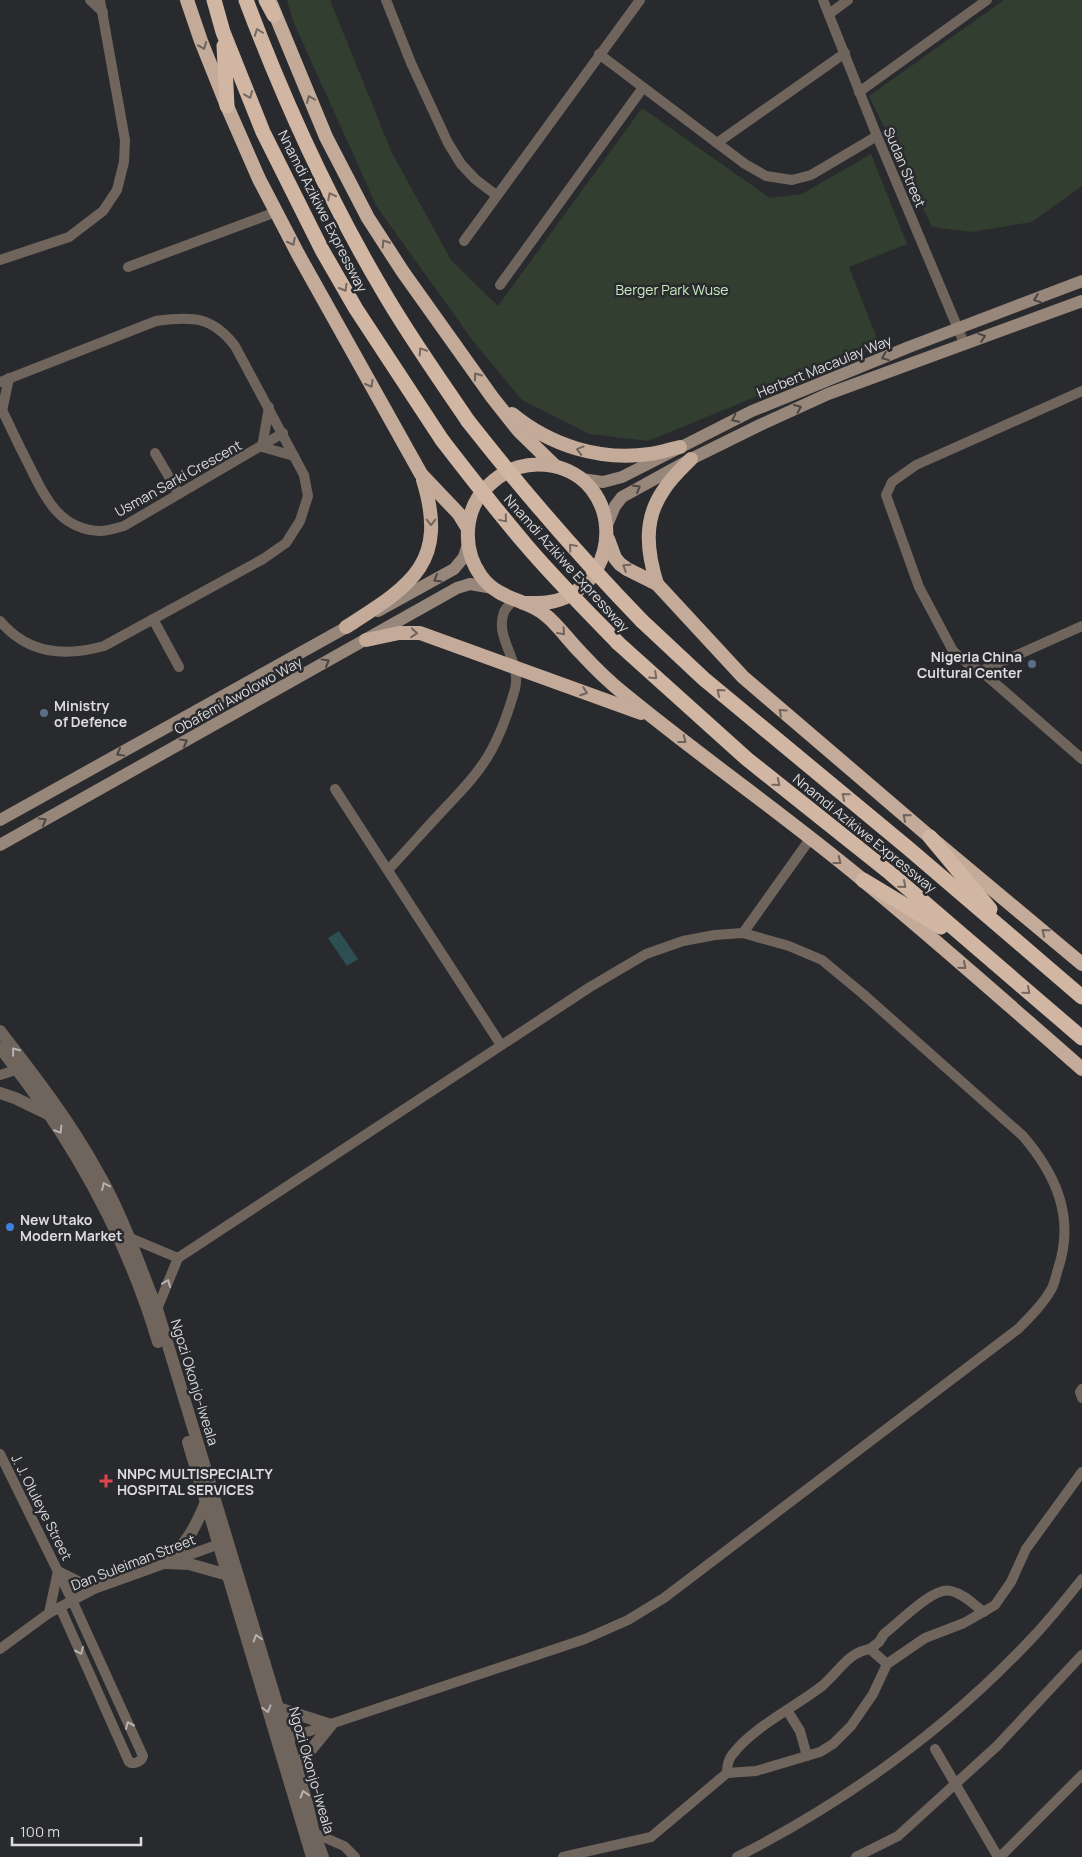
<svg xmlns="http://www.w3.org/2000/svg" width="1082" height="1857" font-family="Manrope,sans-serif">
  <style>
    .green { fill: #323e30 }
    .water { fill: #2c4f53 }
    .lines { fill: none; stroke-linecap: round; stroke-linejoin: round }
    .minor { stroke: #70655d; stroke-width: 10 }
    .tertiary { stroke: #70655d; stroke-width: 12 }
    .secondary { stroke: #97867a; stroke-width: 12 }
    .trunk { stroke: #c3aa99; stroke-width: 14 }
    .motorway { stroke: #d1b6a3; stroke-width: 15 }
    .motorway-bridge { stroke: #d1b6a3; stroke-width: 15 }
    .oneway { stroke: #756962 }
    .oneway2 { stroke: #6e645e }
    .oneway3 { stroke: #4a4644 }
    .oneway4 { stroke: #b6b2b1 }
    .service-dot { fill: #5c6f8a; stroke: #292a2d; stroke-width: 2 }
    .shop-dot { fill: #3f7fe0; stroke: #292a2d; stroke-width: 2 }
    .health-dot { fill: #e0444e; stroke: #292a2d; stroke-width: 2 }
    .labels { text-anchor: middle; dominant-baseline: central; stroke-width: 5; stroke-linejoin: round; paint-order: stroke }
    .street-label { font-size: 14px; fill: #dcdcde; stroke: #292a2d }
    .park-label { font-size: 14px; fill: #c7ebbf; stroke: #292a2d }
    .poi-label { font-size: 14px; font-weight: bold; fill: #dcdcde; stroke: #292a2d; text-anchor: start }
  </style>
  <rect width="100%" height="100%" fill="#292a2d"/>
  <!-- green -->
  <g class="green">
    <path d="M287,0H330L392,153L451,260L498,306L642,108L770,198L802,194L871,154L907,244L849,267L880,346L648,441L589,434L522,400L473,341L377,207L293,21Z"/>
    <path d="M1004,0H1082V186L1032,222L971,232L932,227L869,96Z"/>
  </g>
  <!-- water -->
  <path class="water" d="M339,931L358,959L347,966L328,938Z"/>
  <g class="lines">
    <!-- minor -->
    <g class="minor">
      <path d="M90,0L103,12"/>
      <path d="M386,0L411,63L448,143L461,164L475,179L496,195"/>
      <path d="M823,0L877,136L964,343"/>
      <path d="M829,14L848,0"/>
      <path d="M599,54L717,143L745,164L766,176L792,180L811,175L877,136"/>
      <path d="M859,92L987,0"/>
      <path d="M717,143L845,53"/>
      <path d="M464,241L640,0"/>
      <path d="M0,260L69,237L103,211L117,190L124,162L125,140L100,0"/>
      <path d="M128,267L276,212"/>
      <path d="M500,285L642,89"/>
      <path d="M0,382L156,321C192,316 212,316 235,346L304,475L308,496L300,521L286,543L263,559L104,646C64,657 28,654 0,621"/>
      <path d="M1082,391L916,465L892,482L886,495L919,587L953,651L967,663L981,671L1082,759"/>
      <path d="M0,406C10,426 19,446 29,465C45,497 59,530 101,531C108,531 116,528 124,526L283,433"/>
      <path d="M269,407L262,447L294,456"/>
      <path d="M0,410L2,411L9,378"/>
      <path d="M155,453L179,494"/>
      <path d="M153,619L179,667"/>
      <path d="M981,671L1082,626"/>
      <path d="M335,789L501,1045"/>
      <path d="M388,870C408,849 427,827 447,806C461,791 477,775 488,756C499,738 509,710 515,689C522,660 494,639 504,612C506,608 510,604 513,600"/>
      <path d="M743,933L810,839"/>
      <path d="M0,1075L22,1068"/>
      <path d="M128,1237L178,1258"/>
      <path d="M157,1309L178,1258L590,987L646,954L683,941L715,935L743,933L789,946L822,960L863,994L1023,1136C1057,1176 1075,1218 1058,1269C1056,1275 1055,1282 1052,1288C1044,1303 1030,1317 1018,1329L664,1598L628,1620L585,1639L280,1741"/>
      <path d="M1082,1389L1080,1392L1082,1398"/>
      <path d="M0,1454L72,1600L143,1756C142,1761 134,1765 129,1762L60,1607"/>
      <path d="M49,1613L58,1571L94,1589"/>
      <path d="M0,1649L49,1613L94,1589L225,1542"/>
      <path d="M870,1649L879,1642L884,1634C899,1623 933,1586 951,1591C964,1594 974,1605 984,1612"/>
      <path d="M787,1710L800,1731L807,1756"/>
      <path d="M935,1749L998,1857"/>
      <path d="M727,1773L756,1771L820,1752L833,1744L851,1726L873,1694L887,1664L925,1638L964,1623L995,1605L1011,1582L1026,1549L1082,1472"/>
      <path d="M314,1833L344,1846L355,1857"/>
      <path d="M563,1857L651,1837L727,1773C727,1766 728,1760 732,1755C753,1727 795,1707 822,1686C838,1673 848,1652 870,1649L887,1664"/>
      <path d="M737,1857C847,1801 949,1727 1033,1637C1050,1619 1066,1599 1082,1579"/>
      <path d="M856,1857L898,1836L997,1746L1082,1655"/>
      <path d="M1000,1857L1082,1775"/>
    </g>
    <!-- tertiary -->
    <g class="tertiary">
      <path d="M0,1031C34,1075 69,1120 96,1169C122,1213 138,1262 157,1309L307,1803L314,1833L323,1857"/>
      <path d="M0,1048C70,1135 126,1235 158,1342"/>
      <path d="M0,1093L15,1098L48,1114"/>
      <path d="M188,1442L312,1857"/>
      <path d="M166,1563C188,1541 194,1530 206,1502"/>
      <path d="M166,1563L189,1564L228,1575"/>
      <path d="M278,1708L331,1725L296,1768"/>
    </g>
    <!-- secondary -->
    <g class="secondary">
      <path d="M581,479L603,482L622,477L752,411L909,347L1082,281"/>
      <path d="M607,525L615,506L622,497L691,459L760,425L828,394L1082,301"/>
      <path d="M378,611L454,569L464,557L468,544"/>
      <path d="M0,820L354,623"/>
      <path d="M0,845L457,588L470,584L493,588"/>
    </g>
    <!-- trunk -->
    <g class="trunk">
      <path d="M187,0L201,41L227,106L259,179L298,254L421,474L459,514L467,527"/>
      <path d="M271,4L326,137L368,218L403,272L492,397L519,431L555,466"/>
      <path d="M512,414C551,446 600,461 650,454C660,453 670,449 680,447"/>
      <path d="M608,539L615,558L620,564L627,569L657,584L743,677L930,837L1082,964"/>
      <path d="M657,584C647,552 643,520 663,491C670,479 681,469 691,459"/>
      <path d="M523,603C537,603 551,604 564,598C624,572 620,480 553,466C529,461 506,468 489,485C464,508 461,548 481,576C500,602 528,598 549,618C561,629 570,642 581,653C594,667 608,681 623,693C702,758 786,816 864,881C938,942 1010,1006 1082,1069"/>
      <path d="M346,627C410,586 449,564 423,480"/>
      <path d="M366,640L399,633H420L641,713"/>
    </g>
    <!-- motorway -->
    <g class="motorway">
      <path d="M214,0L223,32L263,132L322,250L356,309L442,440"/>
      <path d="M246,0C284,101 328,198 383,291C409,336 439,378 468,421"/>
      <path d="M266,0L274,15"/>
      <path d="M224,46L227,106"/>
      <path d="M642,621L704,679L908,848L1082,997"/>
      <path d="M618,643L747,759L890,873L1082,1038"/>
      <path d="M930,837L990,909"/>
      <path d="M863,880L941,927"/>
    </g>
    <!-- motorway-bridge -->
    <g class="motorway-bridge">
      <path d="M468,421C523,491 580,557 642,621"/>
      <path d="M442,440C469,475 497,511 526,545C555,579 587,611 618,643"/>
    </g>
  </g>
  <!-- one-way arrows -->
  <defs><path id="oneway-chevron" d="M-2-3.5L2.5 0L-2 3.5" fill="none" stroke-width="1.6" stroke-linecap="round" stroke-linejoin="round" transform="scale(1.25)"/></defs>
  <g class="oneway">
    <use href="#oneway-chevron" transform="translate(258 32) rotate(-111)"/>
    <use href="#oneway-chevron" transform="translate(249 95) rotate(68)"/>
    <use href="#oneway-chevron" transform="translate(331 196) rotate(-117)"/>
    <use href="#oneway-chevron" transform="translate(344 288) rotate(60)"/>
    <use href="#oneway-chevron" transform="translate(422 351) rotate(-123)"/>
    <use href="#oneway-chevron" transform="translate(504 519) rotate(50)"/>
    <use href="#oneway-chevron" transform="translate(572 547) rotate(-131)"/>
    <use href="#oneway-chevron" transform="translate(654 676) rotate(43)"/>
    <use href="#oneway-chevron" transform="translate(720 692) rotate(-140)"/>
    <use href="#oneway-chevron" transform="translate(777 783) rotate(39)"/>
    <use href="#oneway-chevron" transform="translate(845 796) rotate(-141)"/>
    <use href="#oneway-chevron" transform="translate(903 885) rotate(41)"/>
    <use href="#oneway-chevron" transform="translate(1027 991) rotate(41)"/>
  </g>
  <g class="oneway2">
    <use href="#oneway-chevron" transform="translate(203 46) rotate(68)"/>
    <use href="#oneway-chevron" transform="translate(310 99) rotate(-113)"/>
    <use href="#oneway-chevron" transform="translate(292 242) rotate(63)"/>
    <use href="#oneway-chevron" transform="translate(385 243) rotate(-123)"/>
    <use href="#oneway-chevron" transform="translate(477 376) rotate(-126)"/>
    <use href="#oneway-chevron" transform="translate(370 384) rotate(61)"/>
    <use href="#oneway-chevron" transform="translate(580 450) rotate(-165)"/>
    <use href="#oneway-chevron" transform="translate(431 522) rotate(90)"/>
    <use href="#oneway-chevron" transform="translate(626 567) rotate(-147)"/>
    <use href="#oneway-chevron" transform="translate(562 632) rotate(48)"/>
    <use href="#oneway-chevron" transform="translate(414 633) rotate(5)"/>
    <use href="#oneway-chevron" transform="translate(584 692) rotate(20)"/>
    <use href="#oneway-chevron" transform="translate(782 712) rotate(-138)"/>
    <use href="#oneway-chevron" transform="translate(683 740) rotate(38)"/>
    <use href="#oneway-chevron" transform="translate(906 817) rotate(-139)"/>
    <use href="#oneway-chevron" transform="translate(838 861) rotate(38)"/>
    <use href="#oneway-chevron" transform="translate(1045 932) rotate(-140)"/>
    <use href="#oneway-chevron" transform="translate(963 966) rotate(41)"/>
  </g>
  <g class="oneway3">
    <use href="#oneway-chevron" transform="translate(1037 299) rotate(159)"/>
    <use href="#oneway-chevron" transform="translate(982 337) rotate(-19)"/>
    <use href="#oneway-chevron" transform="translate(885 357) rotate(158)"/>
    <use href="#oneway-chevron" transform="translate(798 408) rotate(-24)"/>
    <use href="#oneway-chevron" transform="translate(735 419) rotate(154)"/>
    <use href="#oneway-chevron" transform="translate(637 488) rotate(-30)"/>
    <use href="#oneway-chevron" transform="translate(437 579) rotate(150)"/>
    <use href="#oneway-chevron" transform="translate(326 662) rotate(-29)"/>
    <use href="#oneway-chevron" transform="translate(184 742) rotate(-29)"/>
    <use href="#oneway-chevron" transform="translate(120 753) rotate(151)"/>
    <use href="#oneway-chevron" transform="translate(43 821) rotate(-29)"/>
  </g>
  <g class="oneway4">
    <use href="#oneway-chevron" transform="translate(15 1051) rotate(-128)"/>
    <use href="#oneway-chevron" transform="translate(59 1130) rotate(58)"/>
    <use href="#oneway-chevron" transform="translate(105 1186) rotate(-115)"/>
    <use href="#oneway-chevron" transform="translate(167 1283) rotate(-68)"/>
    <use href="#oneway-chevron" transform="translate(257 1638) rotate(-107)"/>
    <use href="#oneway-chevron" transform="translate(80 1651) rotate(66)"/>
    <use href="#oneway-chevron" transform="translate(267 1709) rotate(74)"/>
    <use href="#oneway-chevron" transform="translate(129 1725) rotate(-114)"/>
    <use href="#oneway-chevron" transform="translate(304 1794) rotate(-107)"/>
  </g>
  <!-- markers -->
  <g class="service-dot">
    <circle cx="1032" cy="664" r="5"/>
    <circle cx="44" cy="713" r="5"/>
  </g>
  <circle class="shop-dot" cx="10" cy="1227" r="5"/>
  <path class="health-dot" d="M103.5 1473.5h5v5h5v5h-5v5h-5v-5h-5v-5h5z"/>
  <g class="labels">
    <!-- street labels -->
    <g class="street-label">
      <text transform="translate(905 167) rotate(67)">Sudan Street</text>
      <text transform="translate(323 211) rotate(63)">Nnamdi Azikiwe Expressway</text>
      <text transform="translate(824 366) rotate(-22)">Herbert Macaulay Way</text>
      <text transform="translate(178 478) rotate(-29)">Usman Sarki Crescent</text>
      <text transform="translate(567 563) rotate(48)">Nnamdi Azikiwe Expressway</text>
      <text transform="translate(238 695) rotate(-29)">Obafemi Awolowo Way</text>
      <text transform="translate(865 833) rotate(39)">Nnamdi Azikiwe Expressway</text>
      <text transform="translate(195 1382) rotate(73)">Ngozi Okonjo-Iweala</text>
      <text transform="translate(42 1507) rotate(63)">J. J. Oluleye Street</text>
      <text transform="translate(133 1562) rotate(-21)">Dan Suleiman Street</text>
      <text transform="translate(312 1770) rotate(74)">Ngozi Okonjo-Iweala</text>
    </g>
    <!-- park labels -->
    <g class="park-label">
      <text x="672" y="289">Berger Park Wuse</text>
    </g>
    <!-- poi labels -->
    <g class="poi-label">
      <text x="1022" y="656" text-anchor="end">Nigeria China<tspan x="1022" dy="16">Cultural Center</tspan></text>
      <text x="54" y="705">Ministry<tspan x="54" dy="16">of Defence</tspan></text>
      <text x="20" y="1219">New Utako<tspan x="20" dy="16">Modern Market</tspan></text>
      <text x="117" y="1473">NNPC MULTISPECIALTY<tspan x="117" dy="16">HOSPITAL SERVICES</tspan></text>
    </g>
  </g>
  <!-- scale -->
  <path d="M12 1837v8h129v-8" fill="none" stroke="#dcdcde" stroke-width="2.5"/>
  <text x="20" y="1837" font-size="15" fill="#dcdcde" stroke="#292a2d" stroke-width="4" paint-order="stroke">100 m</text>
</svg>
